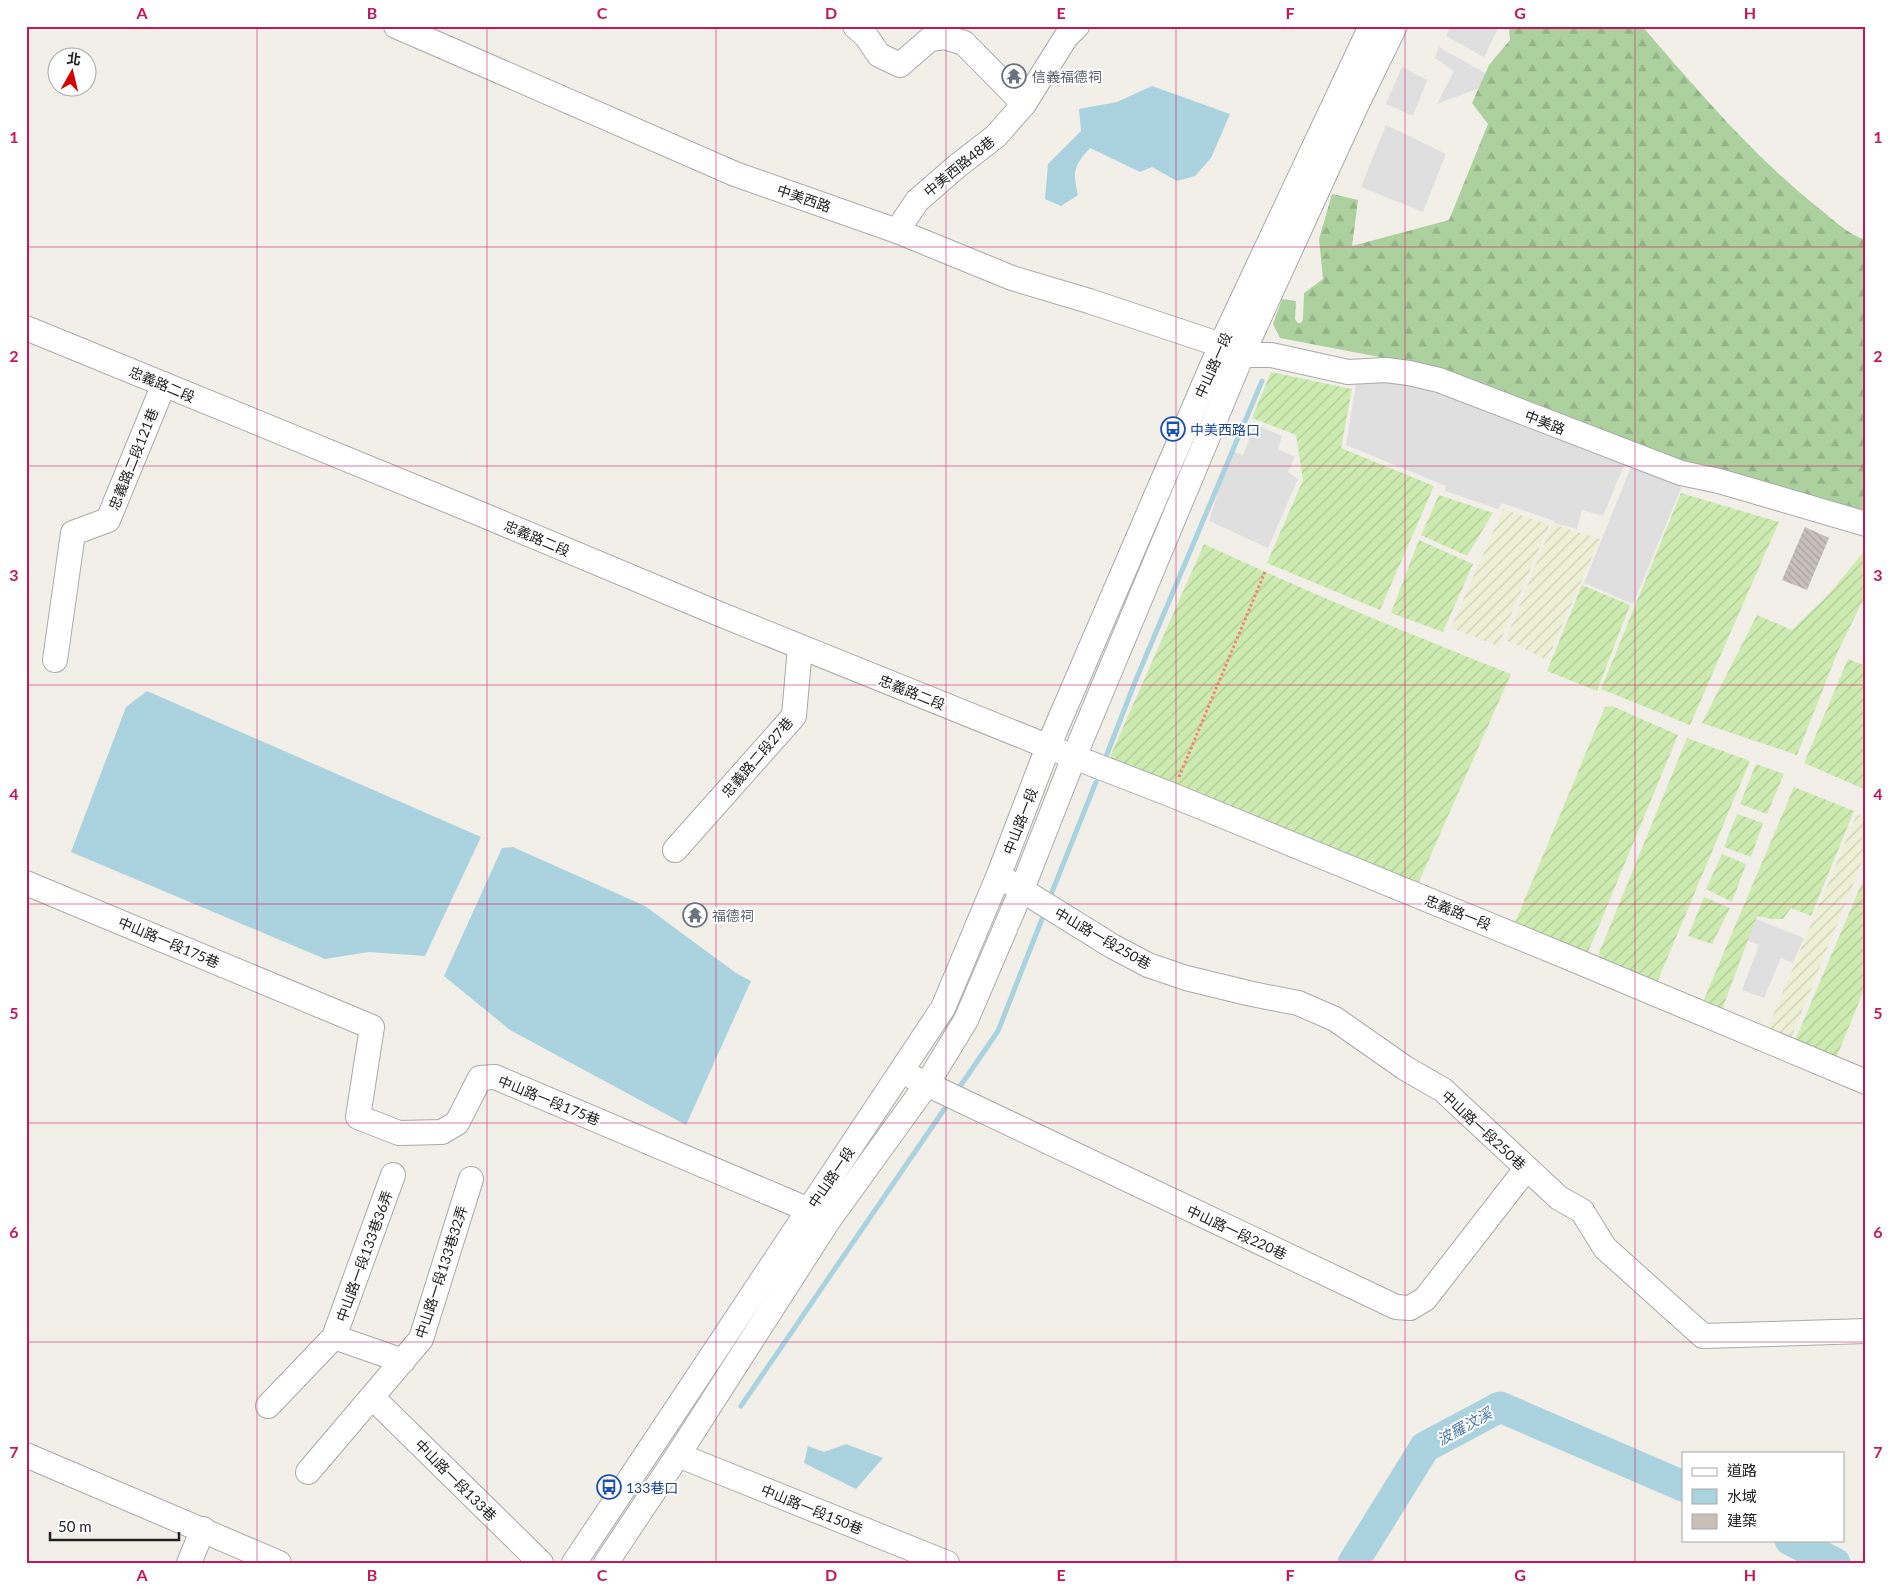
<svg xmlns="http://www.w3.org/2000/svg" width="1892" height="1589" font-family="Lato,'Noto Sans TC',sans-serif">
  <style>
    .residential { fill: #e0dfdf }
    .farmland { fill: url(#farmland-furrows) }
    .forest { fill: url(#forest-firs) }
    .garden { fill: url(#garden-furrows) }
    .water { fill: #aad3df }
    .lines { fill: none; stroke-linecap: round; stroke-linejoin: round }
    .stream { stroke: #aad3df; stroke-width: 5 }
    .river { stroke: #aad3df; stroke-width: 31 }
    .building { fill: url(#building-back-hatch) }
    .minor-casing { stroke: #a9a9a9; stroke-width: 26 }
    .path { stroke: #fa8072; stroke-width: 3; stroke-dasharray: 2.5 2.5; stroke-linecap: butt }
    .minor { stroke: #fff; stroke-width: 24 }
    .grid { fill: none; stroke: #c2185b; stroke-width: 1; stroke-opacity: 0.55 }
    .labels { text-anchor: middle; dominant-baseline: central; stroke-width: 4; stroke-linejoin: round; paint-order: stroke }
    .worship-label { font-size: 14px; fill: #5b616d; stroke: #fff; text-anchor: start }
    .street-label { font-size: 14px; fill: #222; stroke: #fff }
    .transit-label { font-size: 14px; fill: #164399; stroke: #fff; text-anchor: start }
    .water-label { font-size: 15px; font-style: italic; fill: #4a7aab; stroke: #fff }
    .neatline { fill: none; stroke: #c2185b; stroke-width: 2 }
    .grid-label { font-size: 16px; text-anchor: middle; font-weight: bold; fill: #c2185b }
  </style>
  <defs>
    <pattern id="farmland-furrows" width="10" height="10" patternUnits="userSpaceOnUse" patternTransform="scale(1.25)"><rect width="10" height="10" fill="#eef0d5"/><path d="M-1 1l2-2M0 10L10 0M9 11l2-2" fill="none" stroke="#ccceb7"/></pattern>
    <pattern id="forest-firs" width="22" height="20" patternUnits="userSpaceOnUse" patternTransform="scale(1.25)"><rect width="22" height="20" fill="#add19e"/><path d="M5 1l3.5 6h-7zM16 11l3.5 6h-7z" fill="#95b388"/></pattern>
    <pattern id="garden-furrows" width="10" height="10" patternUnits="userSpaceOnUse" patternTransform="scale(1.25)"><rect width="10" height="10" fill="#cdebb0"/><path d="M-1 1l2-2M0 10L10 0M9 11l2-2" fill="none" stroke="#b0c997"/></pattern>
    <pattern id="building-back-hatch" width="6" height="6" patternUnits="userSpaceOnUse" patternTransform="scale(1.25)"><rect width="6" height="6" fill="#c7bfb8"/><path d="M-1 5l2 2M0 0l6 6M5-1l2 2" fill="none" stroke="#aba49e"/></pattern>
  </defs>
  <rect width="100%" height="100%" fill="#f2efe9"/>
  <!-- residential -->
  <g class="residential">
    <path d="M1451,26H1499L1484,57L1446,36Z"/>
    <path d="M1439,47L1499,81L1437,104L1454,71L1435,58Z"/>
    <path d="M1402,67L1427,80L1413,116L1386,104Z"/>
    <path d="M1386,125L1446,154L1423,212L1361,187Z"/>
    <path d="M1391,378L1437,381L1626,460L1603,516L1582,510L1577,529L1554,523V521L1502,503L1498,509L1445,491L1446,486L1346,445L1356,384Z"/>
    <path d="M1255,424L1282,436L1278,449L1295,457L1288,472L1298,479L1268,548L1209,521L1231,451L1243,455Z"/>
    <path d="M1631,467L1682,486L1633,604L1584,583Z"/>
    <path d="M1756,919L1804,938L1793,963L1781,958L1764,998L1742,990L1759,945L1747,940Z"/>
  </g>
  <!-- farmland -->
  <g class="farmland">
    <path d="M1503,509L1549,525L1498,646L1451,628Z"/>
    <path d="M1552,524L1600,539L1547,660L1506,640Z"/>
    <path d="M1857,814L1866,818V852L1790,1041L1767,1030Z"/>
  </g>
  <!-- forest -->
  <path class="forest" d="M1514,26H1642C1698,91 1754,157 1821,210C1835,221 1849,235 1866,240V515L1658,456L1437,368L1280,338L1273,324L1282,299L1296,301L1295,319L1298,323H1301L1303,319L1304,293L1323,279L1319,239L1332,194L1358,200L1352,246L1449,220L1488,124L1472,103L1489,65L1510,40L1509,30Z"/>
  <!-- garden -->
  <g class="garden">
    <path d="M1271,372L1352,389L1341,448L1434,486L1380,610L1267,563L1303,480L1296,435L1252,418Z"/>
    <path d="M1681,493L1779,522L1690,725L1601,689Z"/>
    <path d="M1439,495L1493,513L1467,556L1421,535Z"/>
    <path d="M1419,540L1473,564L1443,632L1391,613Z"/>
    <path d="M1204,544C1305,591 1407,633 1511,674L1413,895L1109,759Z"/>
    <path d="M1866,549V594L1838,651L1797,755L1702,723L1757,615L1792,630L1830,593Z"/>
    <path d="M1582,585L1630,605L1597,691L1547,671Z"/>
    <path d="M1848,659L1866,666V790L1804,763Z"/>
    <path d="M1612,706L1678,735L1586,957L1514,925L1605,707Z"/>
    <path d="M1687,738L1750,761L1656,985L1597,958Z"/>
    <path d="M1756,764L1784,774L1767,814L1740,804Z"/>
    <path d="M1794,787L1854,811L1811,916L1791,908L1783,919H1772L1757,916L1721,1012L1702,1004Z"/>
    <path d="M1737,814L1763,823L1751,857L1724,847Z"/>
    <path d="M1722,854L1746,864L1732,902L1706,889Z"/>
    <path d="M1866,873V985L1835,1061L1794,1043Z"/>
    <path d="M1704,897L1730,908L1712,944L1688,936Z"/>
  </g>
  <!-- water -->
  <g class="water">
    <path d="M1152,86L1230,114L1211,158L1195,176L1177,181L1152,167L1140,172L1090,148C1073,167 1073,171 1078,195L1061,206L1045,199L1048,164L1081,131L1079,109L1117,102Z"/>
    <path d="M147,691L481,837L425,956L369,952L325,959L71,852L126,707Z"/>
    <path d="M513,847L645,906L736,973L751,981L686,1125L510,1030L444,976L502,848Z"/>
    <path d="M846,1444L883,1458L856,1489L804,1463L808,1446L824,1452Z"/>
  </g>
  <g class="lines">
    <!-- stream -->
    <g class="stream">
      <path d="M1107,754L1135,682L1262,381"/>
      <path d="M1052,892L1096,782"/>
      <path d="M961,1085L998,1031L1042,919"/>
      <path d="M741,1406L945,1108"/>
    </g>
    <!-- river -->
    <g class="river">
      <path d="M1790,1540L1835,1563"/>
      <path d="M1353,1563L1425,1447L1500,1407L1683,1486"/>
    </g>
  </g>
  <!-- building -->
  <g class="building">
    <path d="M1009,68H1018L1020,85H1010Z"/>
    <path d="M1805,527L1829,538L1807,590L1782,580Z"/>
    <path d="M699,904L702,925L691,926L688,905Z"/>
  </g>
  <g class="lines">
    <!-- minor casing -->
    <g class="minor-casing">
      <g id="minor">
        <path d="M396,26L735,174L897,231L1012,278L1089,301L1221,345L1242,355H1271L1348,372L1386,370L1409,373L1439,380L1681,473L1719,481L1866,524"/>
        <path d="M855,26L866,36L879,55L900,65L930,39L945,37L964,43L1024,104"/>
        <path d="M897,231L917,201L956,167L996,136L1024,104L1066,37L1077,26"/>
        <path d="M26,328L471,510L717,613L1074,757L1167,793L1560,954L1866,1082"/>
        <path d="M55,660L73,533L108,520L164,384"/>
        <path d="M675,850L794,716L800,647"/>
        <path d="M1009,882L1112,946L1148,965L1186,978L1252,994L1298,1003L1335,1019L1405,1068L1443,1090L1559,1198L1582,1211L1605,1248L1703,1336L1866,1331"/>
        <path d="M26,883L372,1027L358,1117L399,1133L442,1132L457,1123L480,1078L495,1077L809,1210L821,1217"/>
        <path d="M914,1078L1396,1307L1410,1308L1425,1299L1526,1169"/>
        <path d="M334,1337L403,1361"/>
        <path d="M372,1397L541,1563"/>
        <path d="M268,1406L334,1337L393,1175"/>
        <path d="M26,1455L279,1563"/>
        <path d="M678,1455L947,1563"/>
        <path d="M308,1472L421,1339L471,1179"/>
        <path d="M189,1563L203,1529"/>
        <path d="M574,1563L943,1008L998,877L1048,747L1221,345L1371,26"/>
        <path d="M606,1563L678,1455L828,1221L927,1084L966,1020L1022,889L1074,757L1242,355L1356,106L1395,26"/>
      </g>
    </g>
    <!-- path -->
    <path class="path" d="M1179,777L1265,572"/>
    <!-- minor -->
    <use href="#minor" class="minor"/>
  </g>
  <!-- grid -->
  <path class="grid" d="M257,26V1563M487,26V1563M716,26V1563M946,26V1563M1176,26V1563M1405,26V1563M1635,26V1563M26,247H1866M26,466H1866M26,685H1866M26,904H1866M26,1123H1866M26,1342H1866"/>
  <!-- icons -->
  <defs>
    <g id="temple-ring" transform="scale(1.25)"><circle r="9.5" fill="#fff" stroke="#6b7280" stroke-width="1.5"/><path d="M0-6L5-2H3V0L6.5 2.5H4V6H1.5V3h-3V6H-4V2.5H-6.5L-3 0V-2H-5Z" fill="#6b7280"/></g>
    <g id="bus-ring" transform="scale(1.25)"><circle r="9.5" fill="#fff" stroke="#1a4fb4" stroke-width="1.5"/><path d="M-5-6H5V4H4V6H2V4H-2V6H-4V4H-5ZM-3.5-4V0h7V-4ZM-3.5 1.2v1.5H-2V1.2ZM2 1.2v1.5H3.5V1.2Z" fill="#1a4fb4"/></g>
  </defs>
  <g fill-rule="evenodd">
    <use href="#temple-ring" x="1014" y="76"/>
    <use href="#bus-ring" x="1173" y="429"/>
    <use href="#temple-ring" x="695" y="915"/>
    <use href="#bus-ring" x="609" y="1487"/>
  </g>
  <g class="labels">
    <!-- worship labels -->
    <g class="worship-label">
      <text x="1032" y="76">信義福德祠</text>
      <text x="712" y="915">福德祠</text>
    </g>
    <!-- street labels -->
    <g class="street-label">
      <text transform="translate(959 166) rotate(-39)">中美西路48巷</text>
      <text transform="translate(804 198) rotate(19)">中美西路</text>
      <text transform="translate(1213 365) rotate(-66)">中山路一段</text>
      <text transform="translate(162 384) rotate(23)">忠義路二段</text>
      <text transform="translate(1545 422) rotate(21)">中美路</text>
      <text transform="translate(133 459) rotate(-68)">忠義路二段121巷</text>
      <text transform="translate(537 538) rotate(23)">忠義路二段</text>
      <text transform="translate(912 692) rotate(22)">忠義路二段</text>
      <text transform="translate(757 757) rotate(-49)">忠義路二段27巷</text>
      <text transform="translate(1020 821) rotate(-69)">中山路一段</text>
      <text transform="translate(1458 912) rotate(22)">忠義路一段</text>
      <text transform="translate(1103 938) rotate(30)">中山路一段250巷</text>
      <text transform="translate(169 942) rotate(23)">中山路一段175巷</text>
      <text transform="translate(549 1100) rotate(22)">中山路一段175巷</text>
      <text transform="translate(1484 1130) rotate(43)">中山路一段250巷</text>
      <text transform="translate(831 1177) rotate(-56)">中山路一段</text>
      <text transform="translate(1237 1232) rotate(25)">中山路一段220巷</text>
      <text transform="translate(364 1256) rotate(-70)">中山路一段133巷36弄</text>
      <text transform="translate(441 1272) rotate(-72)">中山路一段133巷32弄</text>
      <text transform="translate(456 1480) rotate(45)">中山路一段133巷</text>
      <text transform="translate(812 1509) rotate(22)">中山路一段150巷</text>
    </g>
    <!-- transit labels -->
    <g class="transit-label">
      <text x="1190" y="429">中美西路口</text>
      <text x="626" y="1487">133巷口</text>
    </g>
    <!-- water labels -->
    <g class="water-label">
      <text transform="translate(1464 1426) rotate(-29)">波羅汶溪</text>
    </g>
  </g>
  <!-- border -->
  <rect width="1892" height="1589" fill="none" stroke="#ffffff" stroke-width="55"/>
  <!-- legend -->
  <rect x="1682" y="1452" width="162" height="90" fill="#ffffff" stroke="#a7a7a7"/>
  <rect x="1692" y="1468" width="25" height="8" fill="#ffffff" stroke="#a7a7a7"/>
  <text x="1727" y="1476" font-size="15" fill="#222222">道路</text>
  <rect x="1692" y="1489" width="25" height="15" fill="#aad3df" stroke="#a7a7a7"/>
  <text x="1727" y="1502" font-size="15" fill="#222222">水域</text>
  <rect x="1692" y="1514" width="25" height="15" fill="#c7bfb8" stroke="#a7a7a7"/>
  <text x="1727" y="1526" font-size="15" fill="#222222">建築</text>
  <!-- north arrow -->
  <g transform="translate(72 72) rotate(8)"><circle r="24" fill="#ffffff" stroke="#a7a7a7"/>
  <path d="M0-4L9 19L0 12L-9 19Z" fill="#d40000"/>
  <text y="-8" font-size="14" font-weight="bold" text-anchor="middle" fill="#222222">北</text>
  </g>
  <!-- scale -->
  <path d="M50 1532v8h129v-8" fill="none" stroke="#222222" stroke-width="2.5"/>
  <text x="58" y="1532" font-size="15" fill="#222222" stroke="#ffffff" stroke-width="4" paint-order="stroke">50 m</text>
  <rect x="28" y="28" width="1836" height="1534" class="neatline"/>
  <g class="grid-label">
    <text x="142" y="19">A</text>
    <text x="372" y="19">B</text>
    <text x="602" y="19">C</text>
    <text x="831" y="19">D</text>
    <text x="1061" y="19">E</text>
    <text x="1290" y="19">F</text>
    <text x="1520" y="19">G</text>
    <text x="1750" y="19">H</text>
    <text x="14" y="143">1</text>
    <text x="1878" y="143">1</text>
    <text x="14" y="362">2</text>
    <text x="1878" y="362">2</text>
    <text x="14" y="581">3</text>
    <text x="1878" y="581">3</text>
    <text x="14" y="800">4</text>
    <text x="1878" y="800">4</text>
    <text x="14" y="1019">5</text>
    <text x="1878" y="1019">5</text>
    <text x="14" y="1238">6</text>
    <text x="1878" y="1238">6</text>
    <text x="14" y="1458">7</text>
    <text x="1878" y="1458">7</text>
    <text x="142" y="1581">A</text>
    <text x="372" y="1581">B</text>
    <text x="602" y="1581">C</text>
    <text x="831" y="1581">D</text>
    <text x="1061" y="1581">E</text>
    <text x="1290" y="1581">F</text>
    <text x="1520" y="1581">G</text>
    <text x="1750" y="1581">H</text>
  </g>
</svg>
